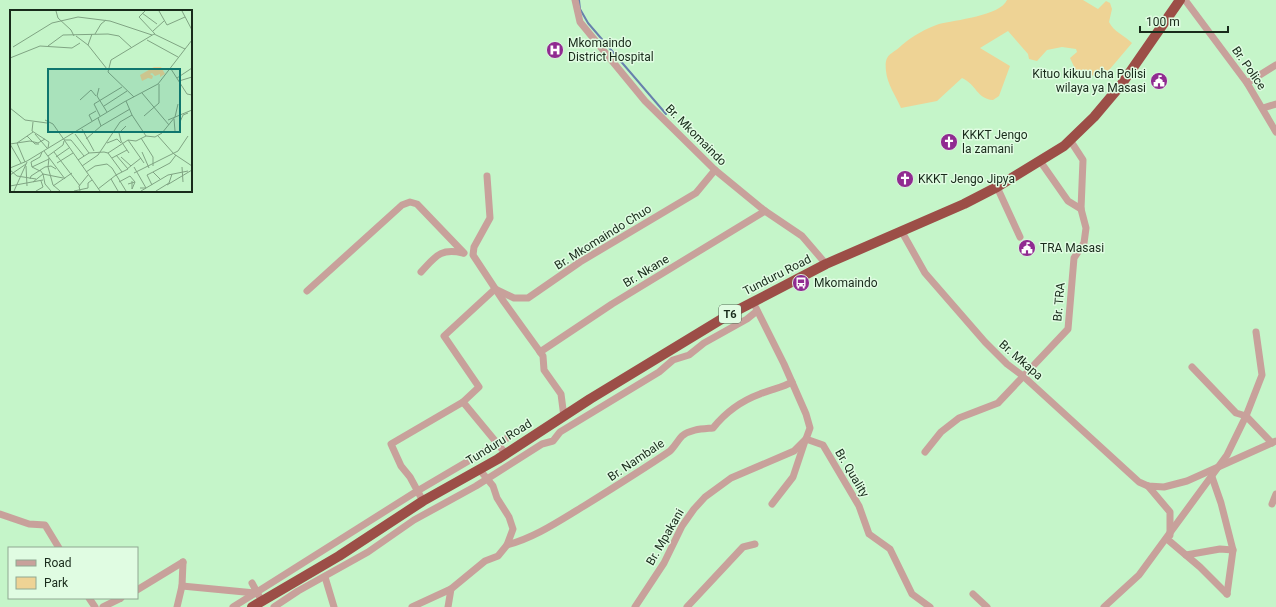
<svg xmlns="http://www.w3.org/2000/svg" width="1276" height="607" font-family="Roboto,sans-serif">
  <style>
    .green { fill: #eed395 }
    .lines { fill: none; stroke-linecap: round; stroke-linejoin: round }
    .stream { stroke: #6881ad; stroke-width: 2 }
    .minor { stroke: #c8a19b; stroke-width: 7 }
    .highway { stroke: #9c4e47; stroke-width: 10 }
    .labels { text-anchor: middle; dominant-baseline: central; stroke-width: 3; stroke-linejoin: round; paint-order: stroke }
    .shield { fill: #e0fce2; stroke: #556a57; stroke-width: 1 }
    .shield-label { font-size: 11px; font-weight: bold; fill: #192b1b }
    .poi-label { font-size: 12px; fill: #192b1b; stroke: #e0fce2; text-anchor: start }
    .street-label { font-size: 12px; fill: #192b1b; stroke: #e0fce2 }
    .inset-road { fill: none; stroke: #80a483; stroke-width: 1 }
    .view { fill: #0f766e; fill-opacity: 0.15; stroke: #0f766e; stroke-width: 2 }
    .inset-edge { fill: none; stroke: #192b1b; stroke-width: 2 }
  </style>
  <rect width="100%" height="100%" fill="#c5f5c9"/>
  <!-- green -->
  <path class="green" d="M1007,0H1083L1098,9L1106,1L1110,3L1112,9L1109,22C1114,32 1124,35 1132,43L1104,76L1078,75L1070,58L1077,52L1076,49L1062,47L1047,50L1037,61L1029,59L1028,54L1008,31L980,48L1010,66L999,96L993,100C977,99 976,84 962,78L937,101L901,108C896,96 887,84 886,71C884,53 892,55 902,45C912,36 927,28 939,24C955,20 1000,16 1007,0Z"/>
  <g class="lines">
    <!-- stream -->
    <path class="stream" d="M579,0L580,9L588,23L666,114"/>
    <!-- minor -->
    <g class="minor">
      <path d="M575,0L580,22L645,101L715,170L765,211L802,236L826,264"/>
      <path d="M1185,0L1247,83L1276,132"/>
      <path d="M1247,83L1276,65"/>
      <path d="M1263,108L1276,104"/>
      <path d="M1040,161L1068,201L1081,209"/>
      <path d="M487,176L490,218L474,247L473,255L504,302L543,356L544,370L561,394L564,417"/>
      <path d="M997,187L1020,237"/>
      <path d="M902,232L925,273L985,342L1007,364L1023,376L1139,482L1148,486L1164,487L1187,481L1276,441"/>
      <path d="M421,272C436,256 440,248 463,253"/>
      <path d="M307,291L402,205L410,202L417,204L464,253"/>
      <path d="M756,308L784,364L806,414L810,428L806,439L823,445L859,506L869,534L890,549L912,594L930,607"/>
      <path d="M540,352L612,304L765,211"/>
      <path d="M1192,367L1236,413L1246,416L1272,443"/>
      <path d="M925,452L941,432L959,418L998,403L1068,329L1074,258L1084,243L1086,228L1081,209L1083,160L1070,140"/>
      <path d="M506,454L463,402L479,387L444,336L495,289L514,298H528L580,262L696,193L715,170"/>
      <path d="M1212,477L1221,503L1233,550L1227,594"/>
      <path d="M1148,486L1170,512V535"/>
      <path d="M423,501L410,477L401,466L391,444L463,402"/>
      <path d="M772,504L793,477L805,441"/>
      <path d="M1272,504L1276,494"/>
      <path d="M0,514L29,524L45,525L59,548"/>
      <path d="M1167,539L1200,567L1227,594"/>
      <path d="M507,545C536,537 559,521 584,506C613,488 642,470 670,451C675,446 678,440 682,436C691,429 702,429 713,428C725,413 741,401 760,394C771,389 782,388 792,382"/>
      <path d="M1186,555L1220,549L1233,550"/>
      <path d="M325,577L334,607"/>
      <path d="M252,583L259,596"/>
      <path d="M182,586L255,593"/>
      <path d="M137,590L183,562"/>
      <path d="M973,594L987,607"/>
      <path d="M89,598L95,607"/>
      <path d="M103,607L121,598"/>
      <path d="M177,607L182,586L183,562"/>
      <path d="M233,607L414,493L509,437"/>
      <path d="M274,607L298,591L368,552L414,520L476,486L542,444L553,441L560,432L659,372L673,360L689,355L704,343L747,319L757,311"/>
      <path d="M412,607L451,589"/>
      <path d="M448,607L451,589L485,561L498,556L507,545L513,529L509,517L497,498L493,486L479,469"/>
      <path d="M635,607L664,563L682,526L694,509L705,497L731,478L794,451L806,439"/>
      <path d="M687,607L743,547L755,544"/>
      <path d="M1104,607L1139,575L1227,455L1246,416L1262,375L1256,332"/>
    </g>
    <!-- highway -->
    <path class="highway" d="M252,607L339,556L423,501L498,459L590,399L730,314L826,264L964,204L997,187L1064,146L1094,117L1121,85L1180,0"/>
  </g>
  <!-- icons -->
  <defs>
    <g id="hospital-disc" transform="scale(0.9)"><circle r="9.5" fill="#902b91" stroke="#e0fce2"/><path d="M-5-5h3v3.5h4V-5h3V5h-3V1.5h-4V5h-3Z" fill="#fff"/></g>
    <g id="civic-disc" transform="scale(0.9)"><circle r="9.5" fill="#902b91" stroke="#e0fce2"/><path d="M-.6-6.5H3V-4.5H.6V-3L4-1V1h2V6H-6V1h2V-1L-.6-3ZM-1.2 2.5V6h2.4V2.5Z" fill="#fff"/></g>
    <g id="church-disc" transform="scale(0.9)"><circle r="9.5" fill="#902b91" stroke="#e0fce2"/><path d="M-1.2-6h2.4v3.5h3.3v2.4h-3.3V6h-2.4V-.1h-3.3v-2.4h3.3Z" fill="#fff"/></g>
    <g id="bus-disc" transform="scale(0.9)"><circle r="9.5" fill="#902b91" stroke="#e0fce2"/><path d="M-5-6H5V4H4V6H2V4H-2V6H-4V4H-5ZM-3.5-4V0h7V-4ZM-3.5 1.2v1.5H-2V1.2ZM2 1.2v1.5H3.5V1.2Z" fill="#fff"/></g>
  </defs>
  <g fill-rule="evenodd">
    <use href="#hospital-disc" x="555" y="50"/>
    <use href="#civic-disc" x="1159" y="81"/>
    <use href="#church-disc" x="949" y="142"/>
    <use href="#church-disc" x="905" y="179"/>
    <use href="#civic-disc" x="1027" y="248"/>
    <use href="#bus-disc" x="801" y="283"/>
  </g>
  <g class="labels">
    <!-- shield labels -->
    <rect class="shield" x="719" y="305" width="22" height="18" rx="3"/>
    <g class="shield-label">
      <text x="730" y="314">T6</text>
    </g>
    <!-- poi labels -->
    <g class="poi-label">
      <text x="568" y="43">Mkomaindo<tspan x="568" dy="14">District Hospital</tspan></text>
      <text x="1146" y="74" text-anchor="end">Kituo kikuu cha Polisi<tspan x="1146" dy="14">wilaya ya Masasi</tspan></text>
      <text x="962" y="135">KKKT Jengo<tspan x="962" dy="14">la zamani</tspan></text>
      <text x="918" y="179">KKKT Jengo Jipya</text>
      <text x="1040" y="248">TRA Masasi</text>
      <text x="814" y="283">Mkomaindo</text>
    </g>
    <!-- street labels -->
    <g class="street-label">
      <text transform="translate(1249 68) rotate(55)">Br. Police</text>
      <text transform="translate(696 135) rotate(45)">Br. Mkomaindo</text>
      <text transform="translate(603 237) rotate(-32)">Br. Mkomaindo Chuo</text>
      <text transform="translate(646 271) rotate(-31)">Br. Nkane</text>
      <text transform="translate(777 275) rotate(-27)">Tunduru Road</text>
      <text transform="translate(1059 302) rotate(-85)">Br. TRA</text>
      <text transform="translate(1021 360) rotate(41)">Br. Mkapa</text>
      <text transform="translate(499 442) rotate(-32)">Tunduru Road</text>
      <text transform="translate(636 460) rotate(-34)">Br. Nambale</text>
      <text transform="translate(852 473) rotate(59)">Br. Quality</text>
      <text transform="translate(665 537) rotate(-60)">Br. Mpakani</text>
    </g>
  </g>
  <!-- overview -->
  <g transform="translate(10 10)">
    <rect width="182" height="182" fill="#c5f5c9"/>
    <path d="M144,57H151L155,64L150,67V64L145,66L142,63L140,64L143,66L142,69L138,68L132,71L130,65Z" fill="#eed395"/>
    <path class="inset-road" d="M46,1L48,8L61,20L64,26M135,1L129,7L145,24M149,1L157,15L175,7M172,1L182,20M132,3L147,14M143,21L154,11M82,24L78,35L97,59M85,24L91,14L96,10M66,26L78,35M137,30L168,47M38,36L53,25L98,24L109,26L122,38M3,37L42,13L68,7L100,11L142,25M0,48L30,36L62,38L70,33M161,59L177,84L182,85M167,68L182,58M169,71L182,67M89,78L87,86L97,102M132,83L159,115M124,87L98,62L101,50L144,24L175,39M70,90L81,80L86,86M116,91L122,105L136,126M94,96L117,81M0,98L15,110L37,113M90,106L84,94L112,77M134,106L149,93V74M164,109L165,121M35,110L43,114L90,181M158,110L182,100M82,111L79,105L86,101M23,112L22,121L39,132L38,138M170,112L173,105L178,103M91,116L120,99M116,116L109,123L111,131L119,143M72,119L84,141M25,124L37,138M65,124L79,143M17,126L25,134H29M148,126L164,144L182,156M131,128L143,147V156M76,129L91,116L88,108M54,130H61L74,146M118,130L134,153M97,133L107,129L111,133M0,134L20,131L28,133L35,129M0,134L11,153M34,141L55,169M44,142L70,176M132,142L139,158M98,143L118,130L126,131L136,126L145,127L152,123L165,107L168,94M38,146L53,135L54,131M46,147L59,138M111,147L121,156M39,148L38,157L43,175L50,181M102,148L117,140M68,150L79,143L94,142L98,143L112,162M15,152L7,133L23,122M47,153L63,143M16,156L17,176M72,156L88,145L110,112L122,105M22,157L39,149M124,157L136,178H130M172,157L173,172M0,158L17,151L114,92L148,74L182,30M117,159L131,148M0,160L7,166L26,169M30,160L33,164L53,168M30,161L22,157L21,152L30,147L32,142M76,162L85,156L97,154L102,158L116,181M143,162L160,153L166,145M124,163L168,141L178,126M0,165L16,154M20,169L21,166L35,157L41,156L46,159M101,169L108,181M122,171V179L125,172M23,172L33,164L35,174L41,181M109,172L120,166L125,172L118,174M142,175L137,165L143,162L150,169M157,175L182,160M0,176L33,170M43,176L62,163M88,179L106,165L118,159L106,145M4,181L17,152M26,181L33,177L31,171M64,181L78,178V173L82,170M70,181L69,176L78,165M131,181L158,165L178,161M146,181L159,173L162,164"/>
    <path class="view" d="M38,59H170V122H38Z"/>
    <rect width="182" height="182" class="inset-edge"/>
  </g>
  <!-- legend -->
  <rect x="8" y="547" width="130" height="52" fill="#e0fce2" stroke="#90a892"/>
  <rect x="16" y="560" width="20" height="6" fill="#c8a19b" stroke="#90a892"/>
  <text x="44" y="567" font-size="12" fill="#192b1b">Road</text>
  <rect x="16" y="577" width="20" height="12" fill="#eed395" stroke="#90a892"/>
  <text x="44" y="587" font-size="12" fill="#192b1b">Park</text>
  <!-- scale -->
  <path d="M1140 26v6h88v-6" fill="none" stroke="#192b1b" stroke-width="2"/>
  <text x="1146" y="26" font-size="12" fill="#192b1b" stroke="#e0fce2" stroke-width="3" paint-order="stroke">100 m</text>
</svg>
